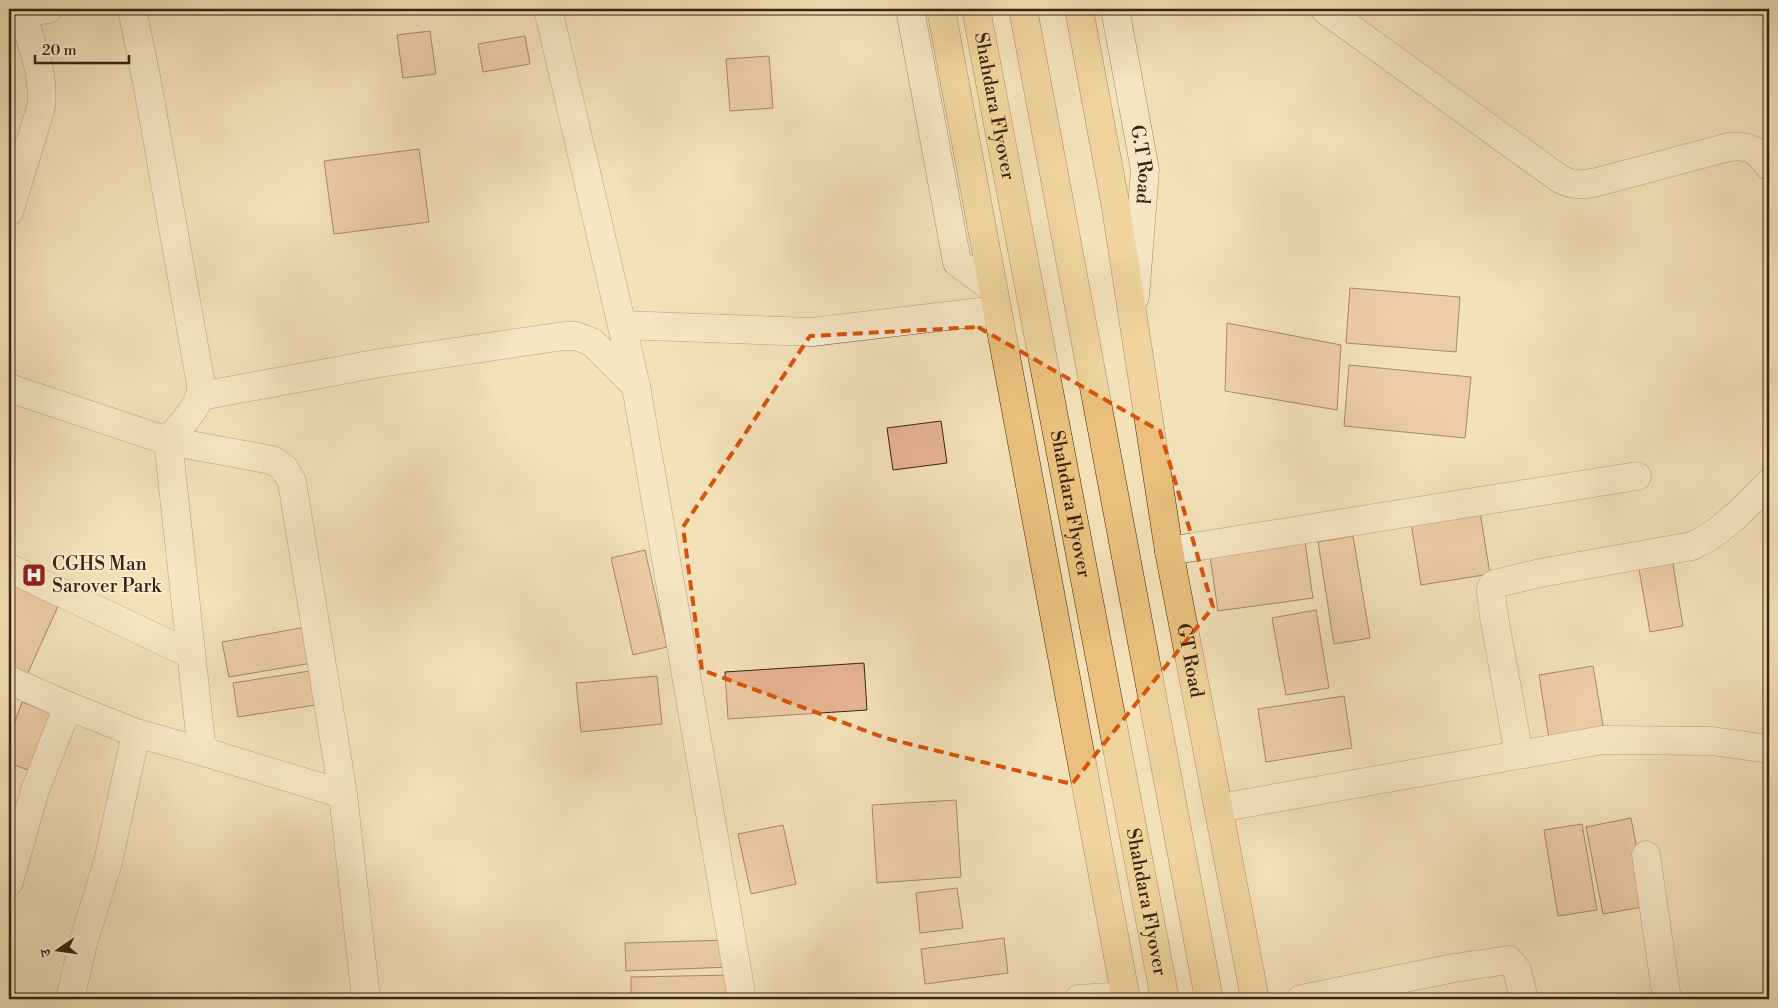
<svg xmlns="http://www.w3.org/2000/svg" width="1778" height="1008" font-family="'Libre Bodoni','Noto Serif Devanagari',serif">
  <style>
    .building { fill: #e6b391; stroke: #3b2311 }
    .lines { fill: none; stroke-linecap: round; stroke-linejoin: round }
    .minor-casing { stroke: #69523b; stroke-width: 29 }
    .secondary-casing { stroke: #3b2311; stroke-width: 29 }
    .primary-casing { stroke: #3b2311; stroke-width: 29 }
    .trunk-casing { stroke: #3b2311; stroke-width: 29 }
    .minor { stroke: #f8ecd1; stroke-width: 28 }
    .secondary { stroke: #f8ecd1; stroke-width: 28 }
    .primary { stroke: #eac07c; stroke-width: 28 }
    .trunk { stroke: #eac07c; stroke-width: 28 }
    .marked { fill: none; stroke: #d7540c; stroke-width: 4; stroke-dasharray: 10 6; stroke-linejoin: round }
    .labels { text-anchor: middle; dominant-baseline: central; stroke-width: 4; stroke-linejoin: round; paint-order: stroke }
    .street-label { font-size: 19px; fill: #3b2311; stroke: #f8ecd1 }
    .poi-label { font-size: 19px; fill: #3b2311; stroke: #f8ecd1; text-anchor: start }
  </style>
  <rect width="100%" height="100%" fill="#f4e1b8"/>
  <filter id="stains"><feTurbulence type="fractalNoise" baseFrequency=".004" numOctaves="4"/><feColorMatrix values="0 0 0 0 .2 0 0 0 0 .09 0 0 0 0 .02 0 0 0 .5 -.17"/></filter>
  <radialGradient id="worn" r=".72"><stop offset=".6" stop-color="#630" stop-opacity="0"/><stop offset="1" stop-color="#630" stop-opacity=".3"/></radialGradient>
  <!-- building -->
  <g class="building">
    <path d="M430,31L436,74L403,78L397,35Z"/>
    <path d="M525,36L530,64L483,72L478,44Z"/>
    <path d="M769,56L773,108L730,111L726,59Z"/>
    <path d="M419,149L429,222L334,234L324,161Z"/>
    <path d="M1350,288L1460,297L1456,352L1346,343Z"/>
    <path d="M1227,323L1341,345L1337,410L1225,391Z"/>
    <path d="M1349,365L1471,377L1465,438L1344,426Z"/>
    <path d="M941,421L947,463L893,470L887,428Z"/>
    <path d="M1480,512L1490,574L1421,585L1411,523Z"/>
    <path d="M1353,536L1370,638L1334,644L1318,542Z"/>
    <path d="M1305,542L1313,598L1218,611L1210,556Z"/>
    <path d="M645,550L667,647L633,655L611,558Z"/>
    <path d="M1671,552L1683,626L1650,632L1637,558Z"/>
    <path d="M9,582L59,604L26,677L9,670Z"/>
    <path d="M1316,610L1329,688L1286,695L1272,618Z"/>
    <path d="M312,626L318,662L229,677L222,642Z"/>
    <path d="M864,663L867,710L728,719L725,672Z"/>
    <path d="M1593,666L1604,731L1549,739L1539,675Z"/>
    <path d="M316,670L322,704L238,717L233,683Z"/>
    <path d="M657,676L662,724L581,732L576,683Z"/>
    <path d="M1344,696L1352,748L1266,762L1258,709Z"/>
    <path d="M22,702L57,715L36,773L9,763V738Z"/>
    <path d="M956,800L961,877L877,883L872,805Z"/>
    <path d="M1631,818L1648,906L1603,914L1586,827Z"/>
    <path d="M1582,824L1597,910L1558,916L1544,830Z"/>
    <path d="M783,825L796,884L751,894L738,834Z"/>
    <path d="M957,888L963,928L920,933L916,893Z"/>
    <path d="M1004,938L1008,973L925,984L921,949Z"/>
    <path d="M729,940L731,967L626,971L625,943Z"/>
    <path d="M731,975L732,999H631V977Z"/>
  </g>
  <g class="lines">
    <!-- minor casing -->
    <g class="minor-casing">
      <g id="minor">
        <path d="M132,9L147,82L201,385C202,406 180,425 168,441L201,743L205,750L211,754L343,794L366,999"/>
        <path d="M548,9L636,386L742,999"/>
        <path d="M1324,9L1560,179C1573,186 1583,185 1597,182L1729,147C1751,145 1756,150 1769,166"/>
        <path d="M9,14L48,9"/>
        <path d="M9,212L41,107C45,73 31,44 22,13"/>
        <path d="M622,325L812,332L997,310"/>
        <path d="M9,388L168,441L272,460L284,468L292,482L343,794"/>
        <path d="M201,396L380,363L564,336H576L592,342L636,386"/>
        <path d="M1169,551L1637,476"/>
        <path d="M9,568L190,654"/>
        <path d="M9,680L68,706L136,733L211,754"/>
        <path d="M1519,754L1494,617L1491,593V588L1494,584L1540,573L1692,546C1723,532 1745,507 1769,483"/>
        <path d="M1219,808L1603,740L1712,741L1769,749"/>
        <path d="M1646,855L1667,999"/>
        <path d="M9,882L35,790L68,706"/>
        <path d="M70,999L83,943L108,862L136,733"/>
        <path d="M1079,999L1126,996"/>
        <path d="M1301,999L1454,968L1509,960L1517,970L1524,999"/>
      </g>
    </g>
    <!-- secondary casing -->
    <g class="secondary-casing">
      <g id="secondary">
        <path d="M910,9L957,262L993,289"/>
        <path id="s1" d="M1115,9L1145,170L1135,297"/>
      </g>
    </g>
    <!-- primary casing -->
    <g class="primary-casing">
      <g id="primary">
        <path d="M941,9L1126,999"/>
        <path id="s2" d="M1079,9L1116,208L1169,551L1255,999"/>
      </g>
    </g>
    <!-- trunk casing -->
    <g class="trunk-casing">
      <g id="trunk">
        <path id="s3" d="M976,9L1165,999"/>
        <path d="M1023,9L1209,999"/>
      </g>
    </g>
    <!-- minor -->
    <use href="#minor" class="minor"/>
    <!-- secondary -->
    <use href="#secondary" class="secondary"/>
    <!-- primary -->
    <use href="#primary" class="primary"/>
    <!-- trunk -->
    <use href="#trunk" class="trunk"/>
  </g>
  <!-- marked area -->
  <path d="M0 0H1778V1008H0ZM978,327L1160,431L1213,607L1072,784L885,738L702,670L683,527L810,336Z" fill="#f4e1b8" fill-opacity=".55" fill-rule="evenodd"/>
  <path class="marked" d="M978,327L1160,431L1213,607L1072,784L885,738L702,670L683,527L810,336Z"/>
  <!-- icons -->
  <defs>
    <g id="hospital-square" transform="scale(1.25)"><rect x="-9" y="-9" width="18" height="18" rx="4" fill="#8f2418" stroke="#f8ecd1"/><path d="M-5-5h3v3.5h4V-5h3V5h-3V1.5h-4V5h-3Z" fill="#fff"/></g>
  </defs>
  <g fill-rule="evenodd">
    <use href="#hospital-square" x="34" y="575"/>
  </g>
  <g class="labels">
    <!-- street labels -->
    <g class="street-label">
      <text stroke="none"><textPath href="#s3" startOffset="99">Shahdara Flyover</textPath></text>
      <text stroke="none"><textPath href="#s1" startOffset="158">G.T Road</textPath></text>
      <text stroke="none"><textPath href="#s3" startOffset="504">Shahdara Flyover</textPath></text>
      <text stroke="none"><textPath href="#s2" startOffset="661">GT Road</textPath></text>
      <text stroke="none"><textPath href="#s3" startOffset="909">Shahdara Flyover</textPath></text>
    </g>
    <!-- poi labels -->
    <g class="poi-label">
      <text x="52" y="564">CGHS Man<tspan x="52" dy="22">Sarover Park</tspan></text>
    </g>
  </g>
  <!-- margin -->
  <rect width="1778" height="1008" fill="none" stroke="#f4e1b8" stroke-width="30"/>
  <rect x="10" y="10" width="1758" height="988" fill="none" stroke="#3b2311" stroke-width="2.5"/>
  <rect x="15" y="15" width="1748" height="978" fill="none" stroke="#3b2311"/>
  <!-- north arrow -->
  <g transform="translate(58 950) rotate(257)" stroke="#f8ecd1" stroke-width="4" paint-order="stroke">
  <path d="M0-4L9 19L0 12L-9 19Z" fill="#3b2311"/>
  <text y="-8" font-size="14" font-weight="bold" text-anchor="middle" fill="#3b2311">उ</text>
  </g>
  <!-- scale -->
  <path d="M35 55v8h94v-8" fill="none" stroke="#3b2311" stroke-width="2.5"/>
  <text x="42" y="55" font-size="15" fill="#3b2311" stroke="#f8ecd1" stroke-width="4" paint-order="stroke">20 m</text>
  <rect width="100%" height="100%" filter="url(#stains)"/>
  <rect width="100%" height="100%" fill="url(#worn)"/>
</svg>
